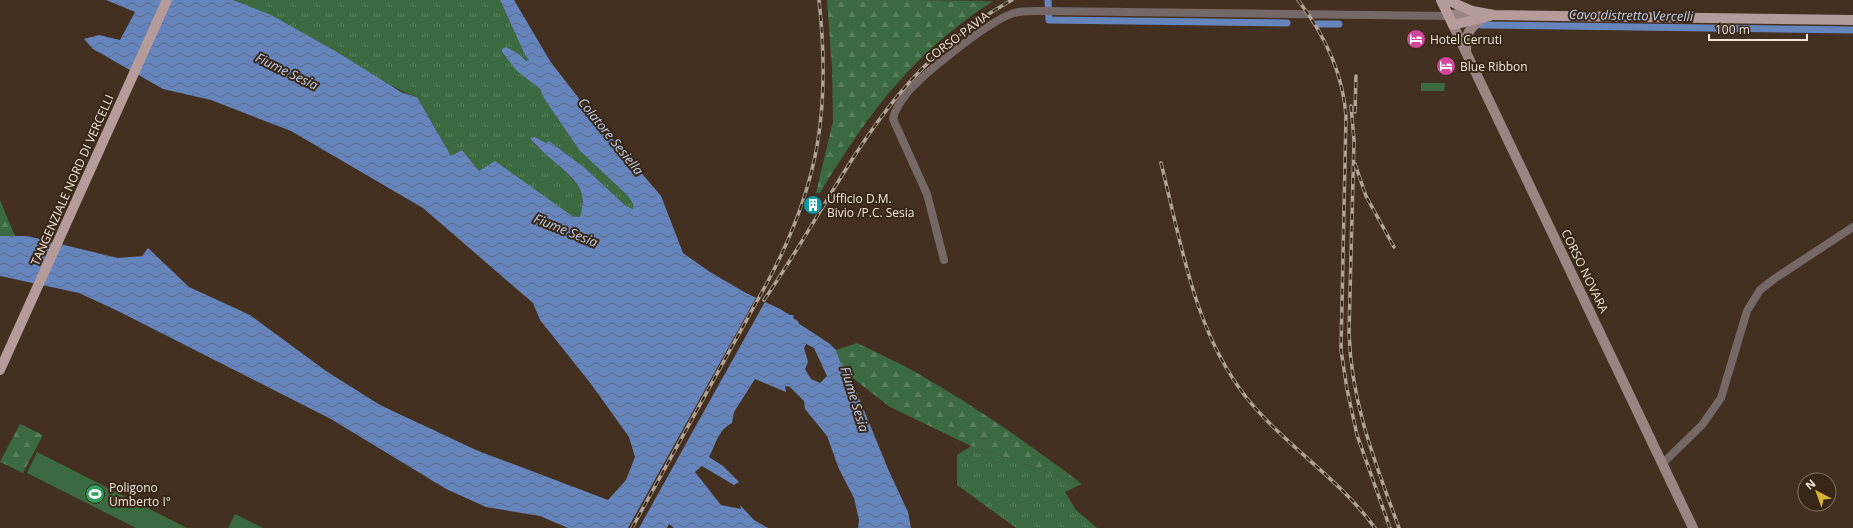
<svg xmlns="http://www.w3.org/2000/svg" width="1853" height="528" font-family="'Open Sans',sans-serif">
  <style>
    .grass { fill: url(#grass-tufts) }
    .forest { fill: url(#forest-firs) }
    .garden { fill: #3b6a40 }
    .water { fill: url(#water-waves); fill-rule: evenodd }
    .pier { fill: #433020 }
    .lines { fill: none; stroke-linecap: round; stroke-linejoin: round }
    .canal { stroke: #6685bc; stroke-width: 7 }
    .street { stroke: #766867; stroke-width: 8 }
    .secondary { stroke: #9a8583; stroke-width: 10 }
    .primary { stroke: #b59b99; stroke-width: 10 }
    .rail-casing { stroke: #b1a396; stroke-width: 3.5 }
    .rail { stroke: #382616; stroke-width: 2; stroke-dasharray: 6; stroke-linecap: butt }
    .labels { text-anchor: middle; dominant-baseline: central; stroke-width: 4; stroke-linejoin: round; paint-order: stroke }
    .street-label { font-size: 12px; fill: #f2e6dc; stroke: #382616 }
    .poi-label { font-size: 12px; fill: #f2e6dc; stroke: #382616; text-anchor: start }
    .water-label { font-size: 13px; font-style: italic; fill: #c0d2f2; stroke: #382616 }
  </style>
  <defs>
    <pattern id="grass-tufts" width="24" height="20" patternUnits="userSpaceOnUse"><rect width="24" height="20" fill="#3b6a40"/><path d="M3 7l-1-3M5 7V3M7 7l1-3M15 17l-1-3M17 17v-4M19 17l1-3" fill="none" stroke="#587f5b"/></pattern>
    <pattern id="forest-firs" width="22" height="20" patternUnits="userSpaceOnUse"><rect width="22" height="20" fill="#3b6a40"/><path d="M5 1l3.5 6h-7zM16 11l3.5 6h-7z" fill="#587f5b"/></pattern>
    <pattern id="water-waves" width="16" height="10" patternUnits="userSpaceOnUse"><rect width="16" height="10" fill="#6685bc"/><path d="M0 5q4-4 8 0t8 0" fill="none" stroke="#5c6f91"/></pattern>
  </defs>
  <rect width="100%" height="100%" fill="#433020"/>
  <!-- grass -->
  <g class="grass">
    <path d="M233,0H500L525,55L530,60L526,61L519,54L517,71L540,89L545,100L580,151L628,196L633,204V209L626,206L585,168L549,141L546,143L535,137L531,138L534,144C545,154 577,179 581,192C584,200 582,209 580,217L572,216L479,171L462,150L451,156L417,97C388,87 363,68 337,52C303,33 269,15 233,0Z"/>
    <path d="M922,0L991,1L973,3Z"/>
    <path d="M971,446L1082,484L1065,492L1076,510L1097,528H1016L957,485V455Z"/>
  </g>
  <!-- forest -->
  <g class="forest">
    <path d="M827,0H922L973,3L993,1C913,53 869,112 820,193H816L833,121L832,68Z"/>
    <path d="M0,200L15,236H0Z"/>
    <path d="M857,343C877,353 898,362 917,373C975,406 1029,444 1082,484L971,446L890,407L850,376L841,364L836,350Z"/>
    <path d="M20,424L43,435L23,473L0,462Z"/>
  </g>
  <!-- garden -->
  <g class="garden">
    <path d="M1421,83H1445L1444,91H1421Z"/>
    <path d="M37,452L187,528H136L27,473Z"/>
    <path d="M235,514L263,528H228Z"/>
  </g>
  <!-- water -->
  <path class="water" d="M106,0H233L271,15L337,52L401,92L417,97L451,156L462,150L479,171L495,161L572,216L580,217C582,208 584,201 581,192C577,176 541,154 530,138L535,137L546,143L549,141L585,168L626,206L633,209V204L628,196L580,151L545,100L540,89L517,71L502,52V49L506,47L519,54L526,61L529,60L525,55L500,0H514L550,61L587,109L661,196L683,253L710,272L746,293L780,309L790,315H794L793,318L799,322L798,323L830,344L836,350L841,364L850,376L888,469L908,512L911,528H858L859,520L854,498L839,469L827,436L805,409L804,401L790,387L785,386L786,392L755,379L734,412L732,423C718,430 716,444 709,457L723,466L739,482L734,485L702,466L695,472L721,505L741,509L740,505L754,520L768,528H674L669,524L667,528H568L540,516L486,507L446,489L331,419L118,311L79,293L0,276V236H27L118,258L142,256L148,248L189,287L250,315L326,371L380,405L476,450L608,500L626,480L635,457L629,437L591,384L540,320L533,303L423,208L291,131L211,100L163,89L93,49L84,39L99,35L120,40L135,12ZM806,344L814,348L827,376L820,383L811,379L805,369L808,362L804,348Z"/>
  <!-- pier -->
  <path class="pier" d="M757,296L766,300L639,528H628Z"/>
  <g class="lines">
    <!-- canal -->
    <g class="canal">
      <path d="M1048,0L1049,20L1287,23"/>
      <path d="M1317,24H1339"/>
      <path d="M1481,25L1853,30"/>
    </g>
    <!-- street -->
    <g class="street">
      <path d="M944,260L927,194L893,119C895,109 901,101 907,93C924,73 990,20 1014,13C1024,10 1035,11 1045,11L1448,16"/>
      <path d="M1662,464L1702,425L1721,398L1747,311L1760,290L1774,279L1853,227"/>
    </g>
    <!-- secondary -->
    <g class="secondary">
      <path d="M1448,16L1472,11"/>
      <path d="M1453,25L1693,528"/>
      <path d="M1466,50C1466,33 1468,30 1481,19"/>
    </g>
    <!-- primary -->
    <g class="primary">
      <path d="M1441,0L1453,25L1490,16"/>
      <path d="M1447,0L1472,11L1494,15L1853,20"/>
      <path d="M0,370L167,0"/>
    </g>
    <!-- rail casing -->
    <g class="rail-casing">
      <g id="rail">
        <path d="M1298,0C1324,34 1343,73 1346,116L1341,350L1347,389L1357,435L1390,528"/>
        <path d="M1351,106L1354,140L1349,332C1351,403 1375,462 1399,528"/>
        <path d="M1355,112L1356,76"/>
        <path d="M1161,163C1181,242 1194,331 1246,397C1284,445 1339,478 1375,528"/>
        <path d="M1355,164L1366,196L1394,247"/>
        <path d="M764,300C843,186 882,72 1012,0"/>
        <path d="M632,528L767,283C819,186 831,109 819,0"/>
      </g>
    </g>
    <!-- rail -->
    <use href="#rail" class="rail"/>
  </g>
  <!-- icons -->
  <defs>
    <g id="hotel-disc" transform="scale(1)"><circle r="9.5" fill="#d1479c" stroke="#382616"/><path d="M-6-4.5h1.5V1H6V5H4.5V3h-9V5H-6ZM-4 0a1.8 1.8 0 1 1 3.6 0ZM.5 0V-2.5h3Q6-2.5 6 0Z" fill="#fff"/></g>
    <g id="building-disc" transform="scale(1)"><circle r="9.5" fill="#0f9aa8" stroke="#382616"/><path d="M-4-6H4V6H1V3H-1V6H-4ZM-2.5-4.3h1.7v1.8h-1.7ZM.8-4.3h1.7v1.8H.8ZM-2.5-1h1.7V.8h-1.7ZM.8-1h1.7V.8H.8Z" fill="#fff"/></g>
    <g id="stadium-disc" transform="scale(1)"><circle r="9.5" fill="#2e9e5b" stroke="#382616"/><path d="M0-5a6.5 5 0 1 0 0 10a6.5 5 0 1 0 0-10ZM-3.5-1.8h7v3.6h-7Z" fill="#fff"/></g>
  </defs>
  <g fill-rule="evenodd">
    <use href="#hotel-disc" x="1416" y="39"/>
    <use href="#hotel-disc" x="1446" y="66"/>
    <use href="#building-disc" x="813" y="205"/>
    <use href="#stadium-disc" x="95" y="494"/>
  </g>
  <g class="labels">
    <!-- street labels -->
    <g class="street-label">
      <text transform="translate(957 37) rotate(-37)">CORSO PAVIA</text>
      <text transform="translate(72 180) rotate(-66)">TANGENZIALE NORD DI VERCELLI</text>
      <text transform="translate(1585 271) rotate(64)">CORSO NOVARA</text>
    </g>
    <!-- poi labels -->
    <g class="poi-label">
      <text x="1430" y="39">Hotel Cerruti</text>
      <text x="1460" y="66">Blue Ribbon</text>
      <text x="827" y="198">Ufficio D.M.<tspan x="827" dy="14">Bivio /P.C. Sesia</tspan></text>
      <text x="109" y="487">Poligono<tspan x="109" dy="14">Umberto I°</tspan></text>
    </g>
    <!-- water labels -->
    <g class="water-label">
      <text transform="translate(1631 15) rotate(1)">Cavo distretto Vercelli</text>
      <text transform="translate(287 71) rotate(26)">Fiume Sesia</text>
      <text transform="translate(611 136) rotate(51)">Colatore Sesiella</text>
      <text transform="translate(566 230) rotate(22)">Fiume Sesia</text>
      <text transform="translate(855 399) rotate(73)">Fiume Sesia</text>
    </g>
  </g>
  <!-- north arrow -->
  <g transform="translate(1817 492) rotate(319)"><circle r="19" fill="#382616" stroke="#827365"/>
  <path d="M0-3L7 15L0 10L-7 15Z" fill="#dab333"/>
  <text y="-6" font-size="11" font-weight="bold" text-anchor="middle" fill="#f2e6dc">N</text>
  </g>
  <!-- scale -->
  <path d="M1709 34v6h98v-6" fill="none" stroke="#f2e6dc" stroke-width="2"/>
  <text x="1715" y="34" font-size="12" fill="#f2e6dc" stroke="#382616" stroke-width="3" paint-order="stroke">100 m</text>
</svg>
